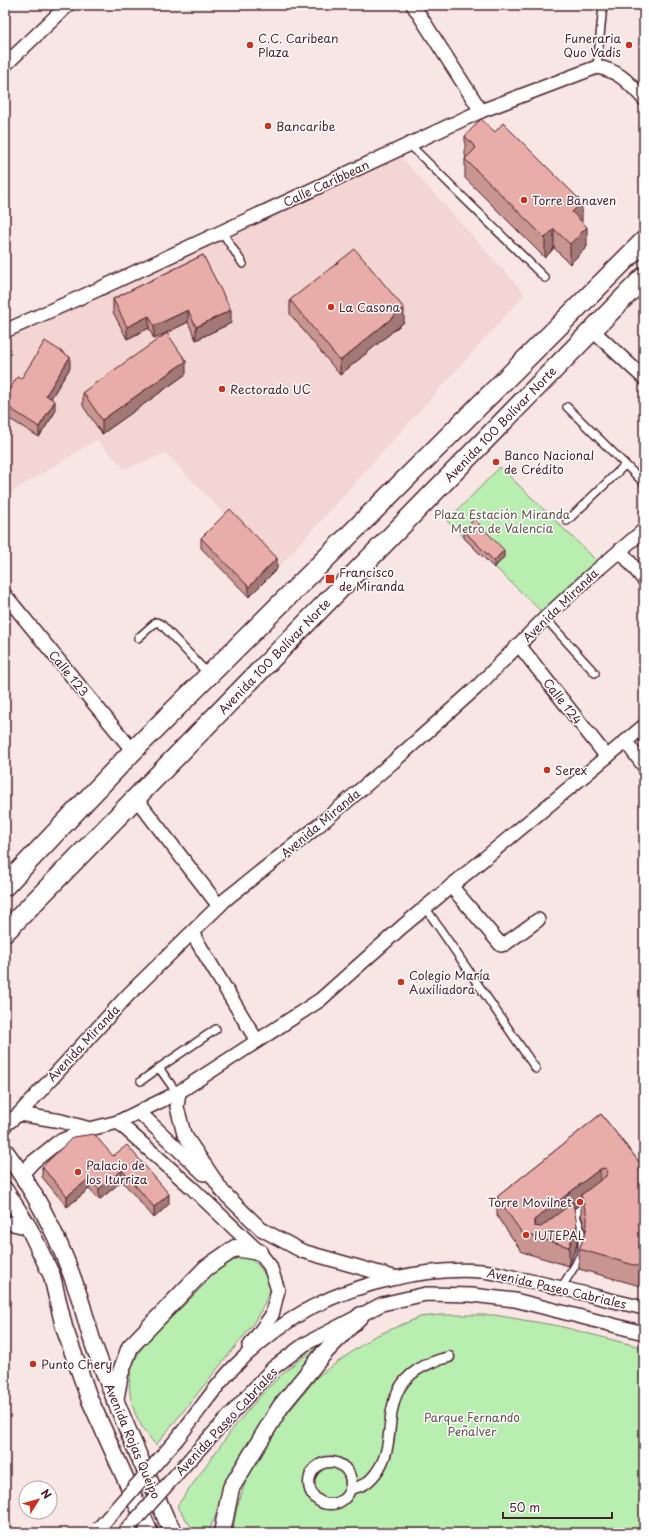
<svg xmlns="http://www.w3.org/2000/svg" width="649" height="1538" font-family="'Playpen Sans',sans-serif">
  <style>
    .built { fill: #f3d5d3 }
    .green { fill: #b8eeb0; stroke: #81866e }
    .lines { fill: none; stroke-linecap: round; stroke-linejoin: round }
    .service-casing { stroke: #4a1f2b; stroke-width: 10 }
    .pedestrian-casing { stroke: #4a1f2b; stroke-width: 13 }
    .minor-casing { stroke: #4a1f2b; stroke-width: 16 }
    .tertiary-casing { stroke: #4a1f2b; stroke-width: 19 }
    .secondary-casing { stroke: #4a1f2b; stroke-width: 22 }
    .service { stroke: #fff; stroke-width: 7 }
    .pedestrian { stroke: #fff; stroke-width: 10 }
    .minor { stroke: #fff; stroke-width: 13 }
    .tertiary { stroke: #fff; stroke-width: 16 }
    .secondary { stroke: #fff; stroke-width: 19 }
    .minor-bridge-casing { stroke: #4a1f2b; stroke-width: 16; stroke-linecap: butt }
    .minor-bridge { stroke: #fff; stroke-width: 13 }
    .wall { fill: #c89590; stroke: #4a1f2b }
    .shaded-wall { fill: #a27976; stroke: #4a1f2b }
    .building { fill: #e8ada8; stroke: #4a1f2b }
    .poi-dot { fill: #c8321e; stroke: #fff; stroke-width: 1.5 }
    .labels { text-anchor: middle; dominant-baseline: central; stroke-width: 3; stroke-linejoin: round; paint-order: stroke }
    .poi-label { font-size: 12px; fill: #4a1f2b; stroke: #fff; text-anchor: start }
    .street-label { font-size: 12px; fill: #4a1f2b; stroke: #fff }
    .park-label { font-size: 12px; fill: #66534c; stroke: #fff }
  </style>
  <rect width="100%" height="100%" fill="#f8e6e5"/>
  <filter id="ink" filterUnits="userSpaceOnUse"><feTurbulence type="fractalNoise" baseFrequency=".025" numOctaves="2"/><feDisplacementMap in="SourceGraphic" scale="8" xChannelSelector="R" yChannelSelector="G"/><feConvolveMatrix kernelMatrix="1 2 1 2 8 2 1 2 1" color-interpolation-filters="sRGB"/></filter>
  <g filter="url(#ink)">
    <!-- built -->
    <path class="built" d="M401,157L525,294L277,569L166,453L125,469L96,440L5,496V338Z"/>
    <!-- green -->
    <g class="green">
      <path d="M500,467L598,562L544,614L447,521Z"/>
      <path d="M246,1256C260,1264 265,1273 271,1288L263,1307L251,1327L156,1445C130,1417 118,1379 144,1345C152,1334 165,1325 174,1315C190,1299 206,1283 222,1267L236,1259Z"/>
      <path d="M440,1315H494L559,1326L644,1348V1533H232L237,1507L245,1483L274,1430L318,1376L373,1337L420,1317Z"/>
      <path d="M316,1348L230,1482L208,1533H195L177,1506C218,1450 257,1386 316,1348Z"/>
    </g>
    <g class="lines">
      <!-- service casing -->
      <g class="service-casing">
        <g id="service">
          <path d="M597,67L603,5"/>
          <path d="M409,144L545,278"/>
          <path d="M222,232L243,264"/>
          <path d="M567,407L644,483"/>
          <path d="M567,521L625,465"/>
          <path d="M545,618L595,673"/>
          <path d="M138,638L156,622L161,624L209,675"/>
          <path d="M425,907L536,1069"/>
          <path d="M141,1081L159,1068"/>
          <path d="M177,1093L159,1068L216,1029"/>
          <path d="M561,1288C580,1257 590,1250 575,1213L589,1203"/>
        </g>
      </g>
      <!-- pedestrian casing -->
      <g class="pedestrian-casing">
        <g id="pedestrian">
          <circle cx="330" cy="1483" r="21"/>
          <path d="M351,1488C363,1487 369,1482 376,1473C395,1448 385,1418 398,1391C408,1371 428,1362 449,1357"/>
        </g>
      </g>
      <!-- minor casing -->
      <g class="minor-casing">
        <g id="minor">
          <path d="M413,5L481,111"/>
          <path d="M5,65L68,5"/>
          <path d="M592,330L644,378"/>
          <path d="M5,331L99,289L481,111L597,67C620,71 629,83 644,99"/>
          <path d="M620,550L644,580"/>
          <path d="M5,595L133,751"/>
          <path d="M519,645L607,757"/>
          <path d="M626,742L644,766"/>
          <path d="M135,797L219,906"/>
          <path d="M451,886L501,945L505,944L538,920"/>
          <path d="M192,933L257,1041"/>
          <path d="M179,1092L177,1107L184,1134L223,1192L261,1229L302,1251L397,1278"/>
          <path d="M139,1112L204,1174"/>
          <path d="M19,1114L61,1121L90,1129"/>
          <path d="M118,1122L192,1188L259,1252L270,1266L278,1290L272,1315L249,1347"/>
          <path d="M5,1125L19,1114L128,995L226,899L312,831L393,762L476,688L545,618L589,577L644,530"/>
          <path d="M22,1174L33,1162L58,1142L90,1129L118,1122L179,1092L320,1000L403,926L644,726"/>
          <path d="M5,1222L29,1228"/>
          <path d="M177,1439C195,1417 215,1386 235,1366C257,1344 284,1322 312,1307C361,1282 427,1267 482,1271C495,1272 508,1276 520,1279C562,1287 603,1299 644,1308"/>
          <path d="M191,1458L273,1368L305,1344L382,1304L426,1294L472,1295L515,1300L644,1333"/>
        </g>
      </g>
      <!-- tertiary casing -->
      <g class="tertiary-casing">
        <g id="tertiary">
          <path d="M5,1151C37,1194 61,1242 78,1293C85,1313 89,1334 97,1354C118,1410 143,1465 167,1521L175,1533"/>
          <path d="M5,1190L29,1228L52,1276L64,1327L89,1398L150,1533"/>
          <path d="M115,1401L120,1374L130,1347L206,1268L235,1248L259,1252"/>
          <path d="M222,1533L231,1488L281,1406L324,1353L361,1315"/>
        </g>
      </g>
      <!-- secondary casing -->
      <g class="secondary-casing">
        <g id="secondary">
          <path d="M5,886L133,751L644,241"/>
          <path d="M5,932L644,277"/>
        </g>
      </g>
      <!-- service -->
      <use href="#service" class="service"/>
      <!-- pedestrian -->
      <use href="#pedestrian" class="pedestrian"/>
      <!-- minor -->
      <use href="#minor" class="minor"/>
      <!-- tertiary -->
      <use href="#tertiary" class="tertiary"/>
      <!-- secondary -->
      <use href="#secondary" class="secondary"/>
      <!-- minor-bridge casing -->
      <g class="minor-bridge-casing">
        <g id="minor-bridge">
          <path d="M99,1528L177,1439"/>
          <path d="M124,1533L191,1458"/>
        </g>
      </g>
      <!-- minor-bridge -->
      <use href="#minor-bridge" class="minor-bridge"/>
    </g>
    <!-- wall -->
    <g class="wall">
      <path d="M465,136L582,221L581,222L587,247L570,264L554,248L545,258L465,178V159L466,157L465,155Z"/>
      <path d="M203,255L231,323L196,340L188,322L154,339L149,328L127,339L113,312V299Z"/>
      <path d="M290,300L404,322L340,375L290,314Z"/>
      <path d="M70,368L51,398L55,412L39,437L5,416V397L21,379Z"/>
      <path d="M186,374L102,434L83,406V392Z"/>
      <path d="M464,531L504,557L494,568L464,538Z"/>
      <path d="M201,538L277,569L249,597L201,548Z"/>
      <path d="M601,1114L644,1168V1287L579,1269V1249L585,1235L586,1232L581,1215V1203L574,1208L577,1244L569,1266L522,1252L497,1216V1197Z"/>
      <path d="M113,1156L169,1204L154,1218L122,1181L99,1200L89,1189L67,1207L42,1177V1167Z"/>
    </g>
    <!-- shaded-wall -->
    <g class="shaded-wall">
      <path d="M582,202V221L572,232V212Z"/>
      <path d="M587,227V247L570,264V244Z"/>
      <path d="M554,229V248L545,258V238Z"/>
      <path d="M404,308V322L340,375V361Z"/>
      <path d="M188,310V322L154,339V326Z"/>
      <path d="M231,310V323L196,340V327Z"/>
      <path d="M149,316V328L127,339V327Z"/>
      <path d="M70,357V368L46,406V395Z"/>
      <path d="M186,361V374L102,434V420Z"/>
      <path d="M55,401V412L39,437V427Z"/>
      <path d="M504,550V557L494,568V561Z"/>
      <path d="M277,558V569L249,597V587Z"/>
      <path d="M600,1169V1188L581,1195V1203L537,1237L534,1220Z"/>
      <path d="M122,1170V1181L99,1200V1189Z"/>
      <path d="M89,1179V1189L67,1207V1196Z"/>
      <path d="M169,1194V1204L154,1218V1207Z"/>
      <path d="M577,1225V1244L569,1266V1247Z"/>
    </g>
    <!-- building -->
    <g class="building">
      <path d="M481,119L495,132L503,123L582,202L572,212L587,227L570,244L554,229L545,238L465,159L476,148L465,136Z"/>
      <path d="M355,249L404,308L340,361L290,300Z"/>
      <path d="M203,255L231,310L196,327L188,310L154,326L149,316L127,327L113,299Z"/>
      <path d="M167,333L186,361L102,420L83,392Z"/>
      <path d="M45,341L70,357L46,395L55,401L39,427L5,405V397L17,377L21,379Z"/>
      <path d="M230,509L277,558L249,587L201,538Z"/>
      <path d="M474,519L504,550L494,561L464,531Z"/>
      <path d="M601,1114L644,1168V1268L579,1249L585,1235L587,1225V1216L581,1195L606,1176L608,1172L605,1168L600,1169L534,1220V1226L541,1227L573,1202L577,1225L569,1247L522,1233L497,1197Z"/>
      <path d="M94,1134L113,1156L127,1145L169,1194L154,1207L122,1170L99,1189L89,1179L67,1196L42,1167L73,1137Z"/>
    </g>
  </g>
  <!-- markers -->
  <g class="poi-dot">
    <circle cx="250" cy="45" r="4"/>
    <circle cx="629" cy="45" r="4"/>
    <circle cx="268" cy="126" r="4"/>
    <circle cx="524" cy="200" r="4"/>
    <circle cx="331" cy="307" r="4"/>
    <circle cx="222" cy="389" r="4"/>
    <circle cx="496" cy="462" r="4"/>
    <rect x="325" y="574" width="10" height="10" rx="2"/>
    <circle cx="547" cy="770" r="4"/>
    <circle cx="401" cy="982" r="4"/>
    <circle cx="78" cy="1172" r="4"/>
    <circle cx="580" cy="1202" r="4"/>
    <circle cx="526" cy="1235" r="4"/>
    <circle cx="33" cy="1364" r="4"/>
  </g>
  <g class="labels">
    <!-- poi labels -->
    <g class="poi-label">
      <text x="258" y="38">C.C. Caribean<tspan x="258" dy="14">Plaza</tspan></text>
      <text x="621" y="38" text-anchor="end">Funeraria<tspan x="621" dy="14">Quo Vadis</tspan></text>
      <text x="276" y="126">Bancaribe</text>
      <text x="532" y="200">Torre Banaven</text>
      <text x="339" y="307">La Casona</text>
      <text x="230" y="389">Rectorado UC</text>
      <text x="504" y="455">Banco Nacional<tspan x="504" dy="14">de Crédito</tspan></text>
      <text x="339" y="572">Francisco<tspan x="339" dy="14">de Miranda</tspan></text>
      <text x="555" y="770">Serex</text>
      <text x="409" y="975">Colegio María<tspan x="409" dy="14">Auxiliadora</tspan></text>
      <text x="86" y="1165">Palacio de<tspan x="86" dy="14">los Iturriza</tspan></text>
      <text x="572" y="1202" text-anchor="end">Torre Movilnet</text>
      <text x="534" y="1235">IUTEPAL</text>
      <text x="41" y="1364">Punto Chery</text>
    </g>
    <!-- street labels -->
    <g class="street-label">
      <text transform="translate(326 183) rotate(-25)">Calle Caribbean</text>
      <text transform="translate(500 424) rotate(-46)">Avenida 100 Bolívar Norte</text>
      <text transform="translate(560 605) rotate(-44)">Avenida Miranda</text>
      <text transform="translate(274 656) rotate(-46)">Avenida 100 Bolívar Norte</text>
      <text transform="translate(69 673) rotate(51)">Calle 123</text>
      <text transform="translate(563 701) rotate(52)">Calle 124</text>
      <text transform="translate(320 823) rotate(-40)">Avenida Miranda</text>
      <text transform="translate(83 1043) rotate(-47)">Avenida Miranda</text>
      <text transform="translate(557 1288) rotate(13)">Avenida Paseo Cabriales</text>
      <text transform="translate(226 1421) rotate(-47)">Avenida Paseo Cabriales</text>
      <text transform="translate(133 1441) rotate(67)">Avenida Rojas Queipo</text>
    </g>
    <!-- park labels -->
    <g class="park-label">
      <text x="502" y="514">Plaza Estación Miranda<tspan x="502" dy="14">Metro de Valencia</tspan></text>
      <text x="472" y="1417">Parque Fernando<tspan x="472" dy="14">Peñalver</tspan></text>
    </g>
  </g>
  <!-- margin -->
  <rect width="649" height="1538" fill="none" stroke="#fff" stroke-width="20"/>
  <rect x="10" y="10" width="629" height="1518" fill="none" stroke="#4a1f2b" stroke-width="1.5" filter="url(#ink)"/>
  <!-- north arrow -->
  <g transform="translate(38 1500) rotate(53)"><circle r="19" fill="#ffffff" stroke="#b7a5aa"/>
  <path d="M0-3L7 15L0 10L-7 15Z" fill="#c8321e"/>
  <text y="-6" font-size="11" font-weight="bold" text-anchor="middle" fill="#4a1f2b">N</text>
  </g>
  <!-- scale -->
  <path d="M503 1512v6h109v-6" fill="none" stroke="#4a1f2b" stroke-width="2"/>
  <text x="509" y="1512" font-size="12" fill="#4a1f2b" stroke="#ffffff" stroke-width="3" paint-order="stroke">50 m</text>
</svg>
